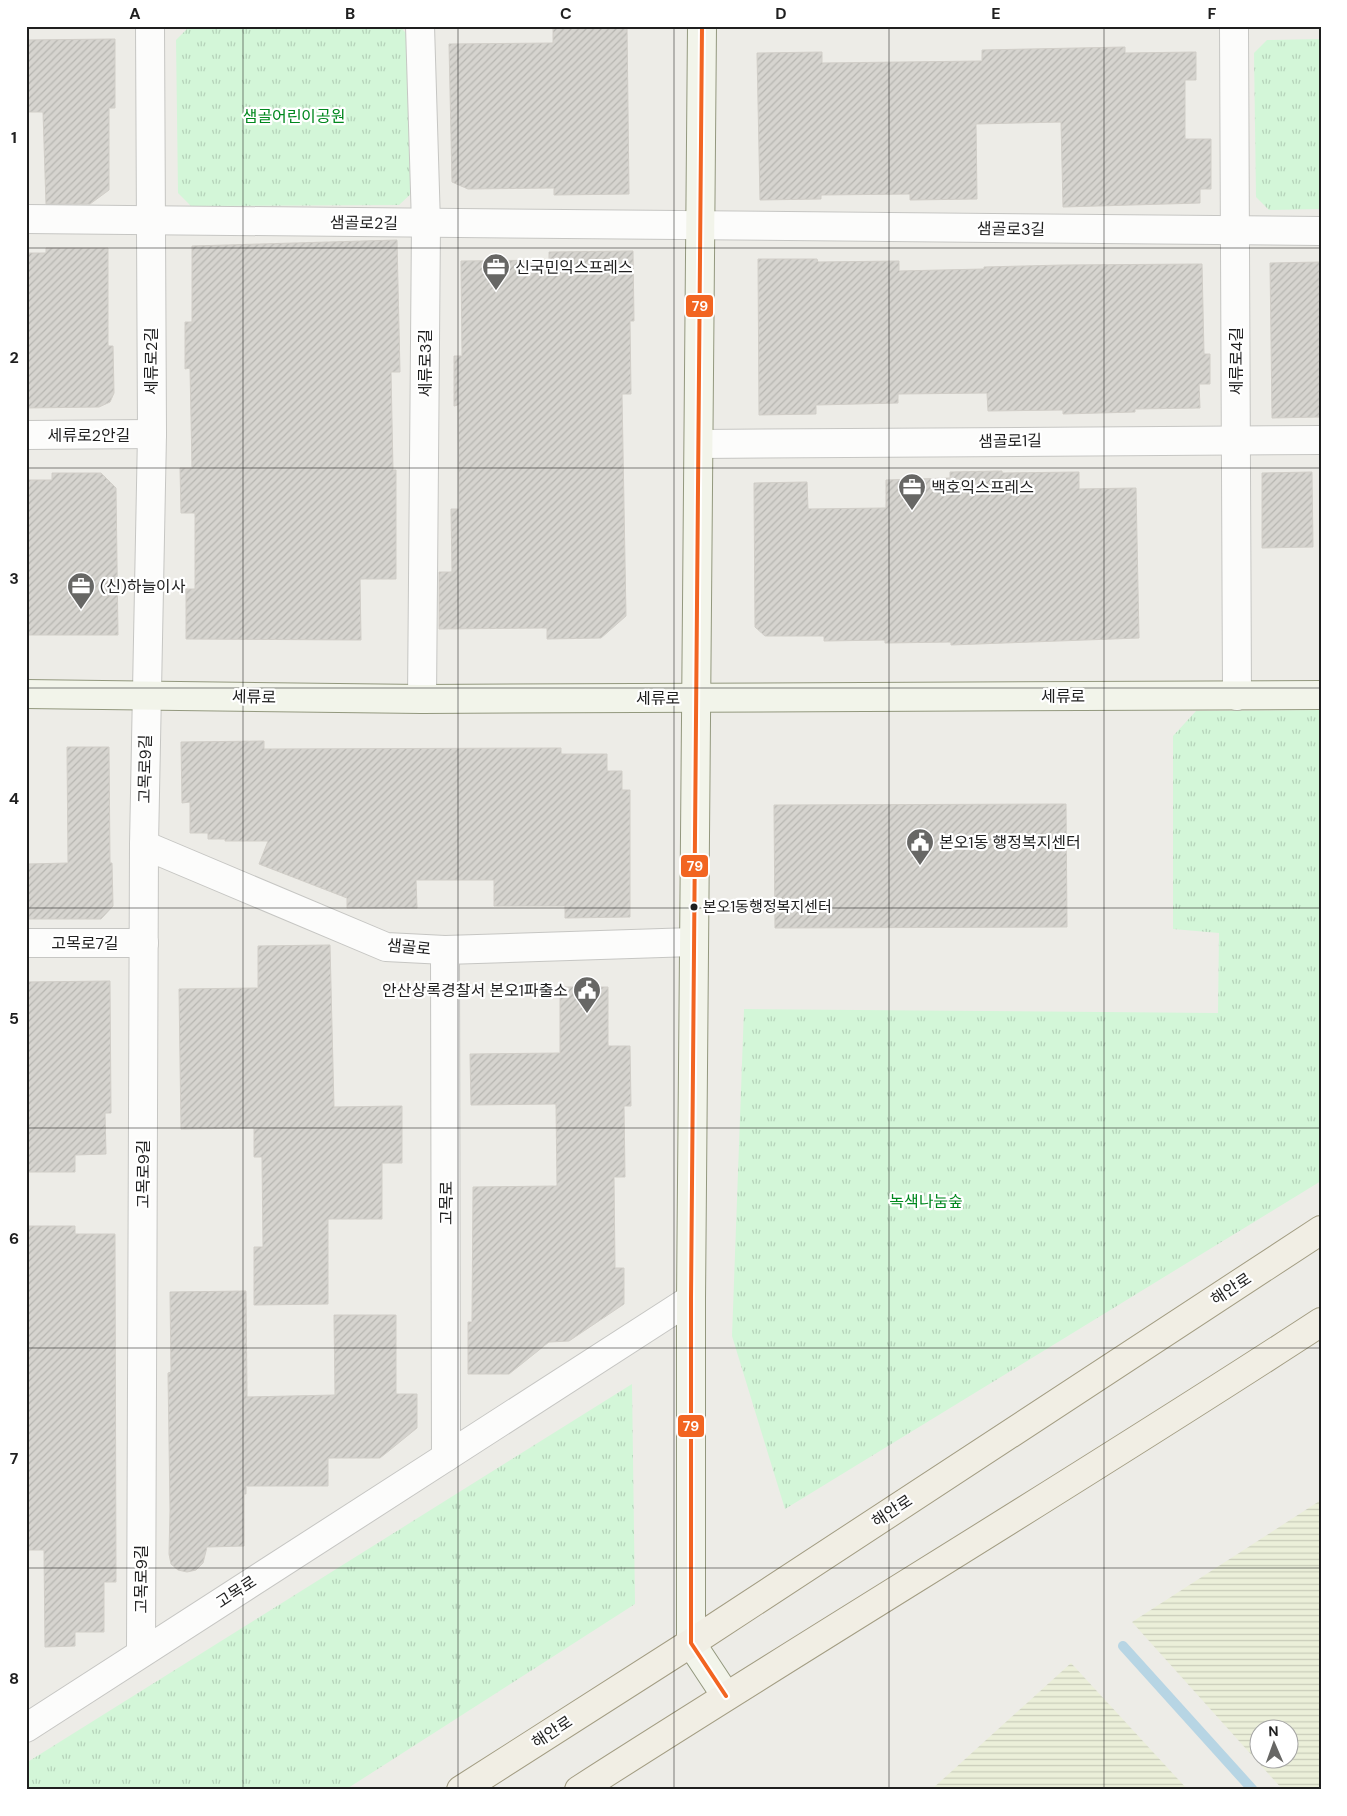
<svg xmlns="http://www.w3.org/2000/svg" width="1347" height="1816" font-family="'DM Sans','Noto Sans KR',sans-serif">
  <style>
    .farmland { fill: url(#farmland-rules); fill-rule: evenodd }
    .park { fill: url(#park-tufts) }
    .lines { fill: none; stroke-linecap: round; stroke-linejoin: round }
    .stream { stroke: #b7d5e4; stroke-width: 10 }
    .building { fill: url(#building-hatch); stroke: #d1cec8 }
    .street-casing { stroke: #c6c6c3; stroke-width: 30 }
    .secondary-casing { stroke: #93987e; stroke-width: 30 }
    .primary-casing { stroke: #a39d83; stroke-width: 30 }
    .street { stroke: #fcfcfb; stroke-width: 28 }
    .secondary { stroke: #f2f4ea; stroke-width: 28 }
    .primary { stroke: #f1eee4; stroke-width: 28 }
    .bus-1-casing { stroke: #fff; stroke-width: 8 }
    .bus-1 { stroke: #f26522; stroke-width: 4 }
    .grid { fill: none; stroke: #1f1f1f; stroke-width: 1; stroke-opacity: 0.55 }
    .bus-dot { fill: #1f1f1f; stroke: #fff; stroke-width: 2 }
    .labels { text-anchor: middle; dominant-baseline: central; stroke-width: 4.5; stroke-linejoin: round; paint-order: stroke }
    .bus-label { font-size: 15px; fill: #1f1f1f; stroke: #fff; text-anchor: start }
    .park-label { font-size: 16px; fill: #01881e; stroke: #fff }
    .street-label { font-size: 16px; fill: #1f1f1f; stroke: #fff }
    .poi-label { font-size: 16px; fill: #1f1f1f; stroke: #fff; text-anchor: start }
    .line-badge { stroke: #fff; stroke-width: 2 }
    .badge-label { font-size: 14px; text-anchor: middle; font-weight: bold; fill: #fff }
    .neatline { fill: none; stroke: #1f1f1f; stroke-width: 2 }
    .grid-label { font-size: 16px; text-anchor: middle; font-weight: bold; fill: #1f1f1f }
  </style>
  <defs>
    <pattern id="farmland-rules" width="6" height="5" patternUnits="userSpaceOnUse" patternTransform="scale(1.25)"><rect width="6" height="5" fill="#ebefd9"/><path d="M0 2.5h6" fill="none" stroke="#c9ccba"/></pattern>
    <pattern id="park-tufts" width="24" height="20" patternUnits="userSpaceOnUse" patternTransform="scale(1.25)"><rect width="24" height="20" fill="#d3f6d8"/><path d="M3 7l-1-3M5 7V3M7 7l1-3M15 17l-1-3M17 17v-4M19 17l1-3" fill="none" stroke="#b5d2b9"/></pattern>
    <pattern id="building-hatch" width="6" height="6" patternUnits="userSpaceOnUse" patternTransform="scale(1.25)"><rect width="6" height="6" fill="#d6d4cf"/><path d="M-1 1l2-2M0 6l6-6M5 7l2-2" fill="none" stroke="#b7b6b1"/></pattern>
  </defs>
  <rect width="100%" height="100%" fill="#edece7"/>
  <!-- farmland -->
  <g class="farmland">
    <path d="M1321,1500V1790H1283L1132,1622ZM1260,1728H1290V1758H1260Z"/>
    <path d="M1071,1663L1188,1790H931Z"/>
  </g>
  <!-- park -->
  <g class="park">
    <path d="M399,26L411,38L413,192L399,205L191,206L178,193L176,40L189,27Z"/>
    <path d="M1321,39V209L1269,210L1256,197L1254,53L1267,40Z"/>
    <path d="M1321,710V1181L785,1509L732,1336L744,1009L1218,1013L1219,933L1173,929V736L1196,711Z"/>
    <path d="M632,1384L635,1604L345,1790H26V1763Z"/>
  </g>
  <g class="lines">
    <!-- stream -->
    <path class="stream" d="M1123,1646L1253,1790"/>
  </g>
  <!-- building -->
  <g class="building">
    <path d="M553,26H627L629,194L554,195V188L468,189L452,182L449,44L553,43Z"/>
    <path d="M115,39V108H109V190L90,204H46L43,112H26V40Z"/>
    <path d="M1125,47V53L1196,52V80H1185V139H1211V189H1200V203L1063,207L1061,122L976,124L977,199L910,200V194L821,195V199L760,200L757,53L822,52V63L982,61V50Z"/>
    <path d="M397,240L400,372H391L393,470H396V579H360L361,640L186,639V589H195V513H181L180,468H192L190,368L185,369V322H192V246Z"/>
    <path d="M46,248H108V346H113L114,393L110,402L99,407L26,408V253H46Z"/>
    <path d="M633,251L634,321H630L631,394H622L626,616L601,638L547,639V628L439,629V572H452L451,509H459L458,405L454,406V356H462L461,261L549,260V252Z"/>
    <path d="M758,259H817L818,262L899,261V271L984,269V267L1063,265L1202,264L1204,354H1210V384H1199L1200,408L1135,409V412L1063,414V410L988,411L987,393L898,394V403L816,405V414L759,415Z"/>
    <path d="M1321,262V417L1272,418L1270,263Z"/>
    <path d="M1002,471V473L1079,472V489L1136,488L1139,638L951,645V642L885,643V640L824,641V636H765L755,627L754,483L807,482L808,509L886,508V480L950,478V472Z"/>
    <path d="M1312,472L1313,547L1262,548V473Z"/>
    <path d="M52,473H101L116,488L118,635H26V480H52Z"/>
    <path d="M264,741V749L561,748V754H607V771H622V790H630V917L565,918V906H494V880H416L417,908H347V898L259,864L268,841H225V839H208V833H190V802L182,803L181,742Z"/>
    <path d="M67,747H109L110,863H112L113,906L101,919H29L28,864L68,863Z"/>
    <path d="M1066,804L1067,927L775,928L774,805Z"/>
    <path d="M330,945L334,1107L402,1106V1163H382V1219H328V1304L254,1305V1247H263L262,1157H254V1128L181,1129L179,989L258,988V946Z"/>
    <path d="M110,981L111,1113H105L106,1154L75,1155V1172H26V982Z"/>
    <path d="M560,987H608V1046H630L631,1106H624L625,1177H614L615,1268H624V1304L569,1341L549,1342L509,1374H468V1322H472L473,1187L557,1186L556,1104L471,1105L470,1054L560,1053Z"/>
    <path d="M26,1226H75V1234H115L116,1582H104V1632H75V1646L45,1647L44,1550H26Z"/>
    <path d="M246,1291L247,1397L335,1395L334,1315H396V1394H417V1428L380,1458H328V1486H246V1494H244V1546L207,1547L203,1563L196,1570L187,1572L178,1570L171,1564L169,1554L170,1510L168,1373L171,1372L170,1292Z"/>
  </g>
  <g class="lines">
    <!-- street casing -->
    <g class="street-casing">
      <g id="street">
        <path d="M420,26L426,224L422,699"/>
        <path d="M1234,26L1237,696"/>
        <path d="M26,219L1321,231"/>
        <path d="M26,435L152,434"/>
        <path d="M699,444L1321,440"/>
        <path d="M144,845L386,947L445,950L693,942"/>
        <path d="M26,943H144"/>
        <path d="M445,950L446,1457"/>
        <path d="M141,1653L144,845L152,434L150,26"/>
        <path d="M26,1728L691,1299"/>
      </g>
    </g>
    <!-- secondary casing -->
    <g class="secondary-casing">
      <g id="secondary">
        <path d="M702,26L691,1299V1643L726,1696"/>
        <path d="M26,694L422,699L1321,695"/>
      </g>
    </g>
    <!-- primary casing -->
    <g class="primary-casing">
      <g id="primary">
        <path d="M461,1790L691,1643L1321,1230"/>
        <path d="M579,1790C825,1632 1076,1482 1321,1322"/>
      </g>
    </g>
    <!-- street -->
    <use href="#street" class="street"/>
    <!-- secondary -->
    <use href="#secondary" class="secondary"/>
    <!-- primary -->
    <use href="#primary" class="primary"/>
    <!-- bus-1 casing -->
    <g class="bus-1-casing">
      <path id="bus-1" d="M702,26L691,1299V1643L726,1696"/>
    </g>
    <!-- bus-1 -->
    <use href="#bus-1" class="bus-1"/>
  </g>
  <!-- grid -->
  <path class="grid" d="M243,26V1790M458,26V1790M674,26V1790M889,26V1790M1104,26V1790M26,248H1321M26,468H1321M26,688H1321M26,908H1321M26,1128H1321M26,1348H1321M26,1568H1321"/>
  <!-- icons -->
  <defs>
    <g id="office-pin" transform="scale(1.4375)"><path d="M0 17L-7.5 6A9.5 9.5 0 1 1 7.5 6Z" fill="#676765" stroke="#fff"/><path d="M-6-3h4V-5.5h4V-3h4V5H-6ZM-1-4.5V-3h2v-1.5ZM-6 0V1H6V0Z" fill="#fff"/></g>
    <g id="civic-pin" transform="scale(1.4375)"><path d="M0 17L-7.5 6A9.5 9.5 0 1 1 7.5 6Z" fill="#676765" stroke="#fff"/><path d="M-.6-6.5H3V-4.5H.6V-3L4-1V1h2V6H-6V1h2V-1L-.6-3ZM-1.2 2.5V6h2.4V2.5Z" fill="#fff"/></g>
  </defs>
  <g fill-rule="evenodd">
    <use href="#office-pin" x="496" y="267"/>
    <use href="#office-pin" x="912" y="487"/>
    <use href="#office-pin" x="81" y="586"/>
    <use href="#civic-pin" x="920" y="842"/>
    <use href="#civic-pin" x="587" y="990"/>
  </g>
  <!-- markers -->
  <circle class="bus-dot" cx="694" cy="907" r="4.5"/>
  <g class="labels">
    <!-- bus labels -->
    <g class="bus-label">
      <text x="703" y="907">본오1동행정복지센터</text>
    </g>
    <!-- park labels -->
    <g class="park-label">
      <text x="294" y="116">샘골어린이공원</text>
      <text x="926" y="1201">녹색나눔숲</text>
    </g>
    <!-- street labels -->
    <g class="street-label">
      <text transform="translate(364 223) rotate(1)">샘골로2길</text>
      <text transform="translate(1011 229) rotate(1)">샘골로3길</text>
      <text transform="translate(151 361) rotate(-90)">세류로2길</text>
      <text transform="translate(1236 361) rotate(-90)">세류로4길</text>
      <text transform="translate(425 363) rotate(-90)">세류로3길</text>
      <text x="89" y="435">세류로2안길</text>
      <text transform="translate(1010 441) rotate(-1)">샘골로1길</text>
      <text x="1063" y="696">세류로</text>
      <text transform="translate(254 697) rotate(1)">세류로</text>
      <text x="658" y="698">세류로</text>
      <text transform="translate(145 769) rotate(-89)">고목로9길</text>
      <text x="85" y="943">고목로7길</text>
      <text transform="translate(409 947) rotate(6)">샘골로</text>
      <text transform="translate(143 1174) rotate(-90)">고목로9길</text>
      <text transform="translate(446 1203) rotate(-90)">고목로</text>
      <text transform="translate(1231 1289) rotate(-33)">해안로</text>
      <text transform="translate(892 1511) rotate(-33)">해안로</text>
      <text transform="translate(141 1579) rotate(-90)">고목로9길</text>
      <text transform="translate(236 1592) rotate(-33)">고목로</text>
      <text transform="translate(552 1732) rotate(-33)">해안로</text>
    </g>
    <!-- poi labels -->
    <g class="poi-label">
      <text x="515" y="267">신국민익스프레스</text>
      <text x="931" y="487">백호익스프레스</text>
      <text x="100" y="586">(신)하늘이사</text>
      <text x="939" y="842">본오1동 행정복지센터</text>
      <text x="568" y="990" text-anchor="end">안산상록경찰서 본오1파출소</text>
    </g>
  </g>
  <g class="line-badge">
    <rect x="685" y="294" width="29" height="24" rx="5" fill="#f26522"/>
    <rect x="680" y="854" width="29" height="24" rx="5" fill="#f26522"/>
    <rect x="677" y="1414" width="28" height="24" rx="5" fill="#f26522"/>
  </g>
  <g class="badge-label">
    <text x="700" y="311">79</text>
    <text x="695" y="871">79</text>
    <text x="691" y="1431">79</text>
  </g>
  <!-- border -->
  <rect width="1347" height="1816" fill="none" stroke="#ffffff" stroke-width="55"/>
  <!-- north arrow -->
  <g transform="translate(1274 1744) rotate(358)"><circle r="24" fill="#ffffff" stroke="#a5a5a5"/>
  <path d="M0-4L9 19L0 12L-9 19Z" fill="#676765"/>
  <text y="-8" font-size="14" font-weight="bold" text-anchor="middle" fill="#1f1f1f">N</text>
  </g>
  <rect x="28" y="28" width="1292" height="1760" class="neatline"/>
  <g class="grid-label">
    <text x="135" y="19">A</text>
    <text x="350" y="19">B</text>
    <text x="566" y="19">C</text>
    <text x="781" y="19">D</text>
    <text x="996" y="19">E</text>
    <text x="1212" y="19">F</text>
    <text x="14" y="143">1</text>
    <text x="14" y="363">2</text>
    <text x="14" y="584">3</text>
    <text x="14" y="804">4</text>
    <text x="14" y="1024">5</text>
    <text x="14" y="1244">6</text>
    <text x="14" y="1464">7</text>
    <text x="14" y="1684">8</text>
  </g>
</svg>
